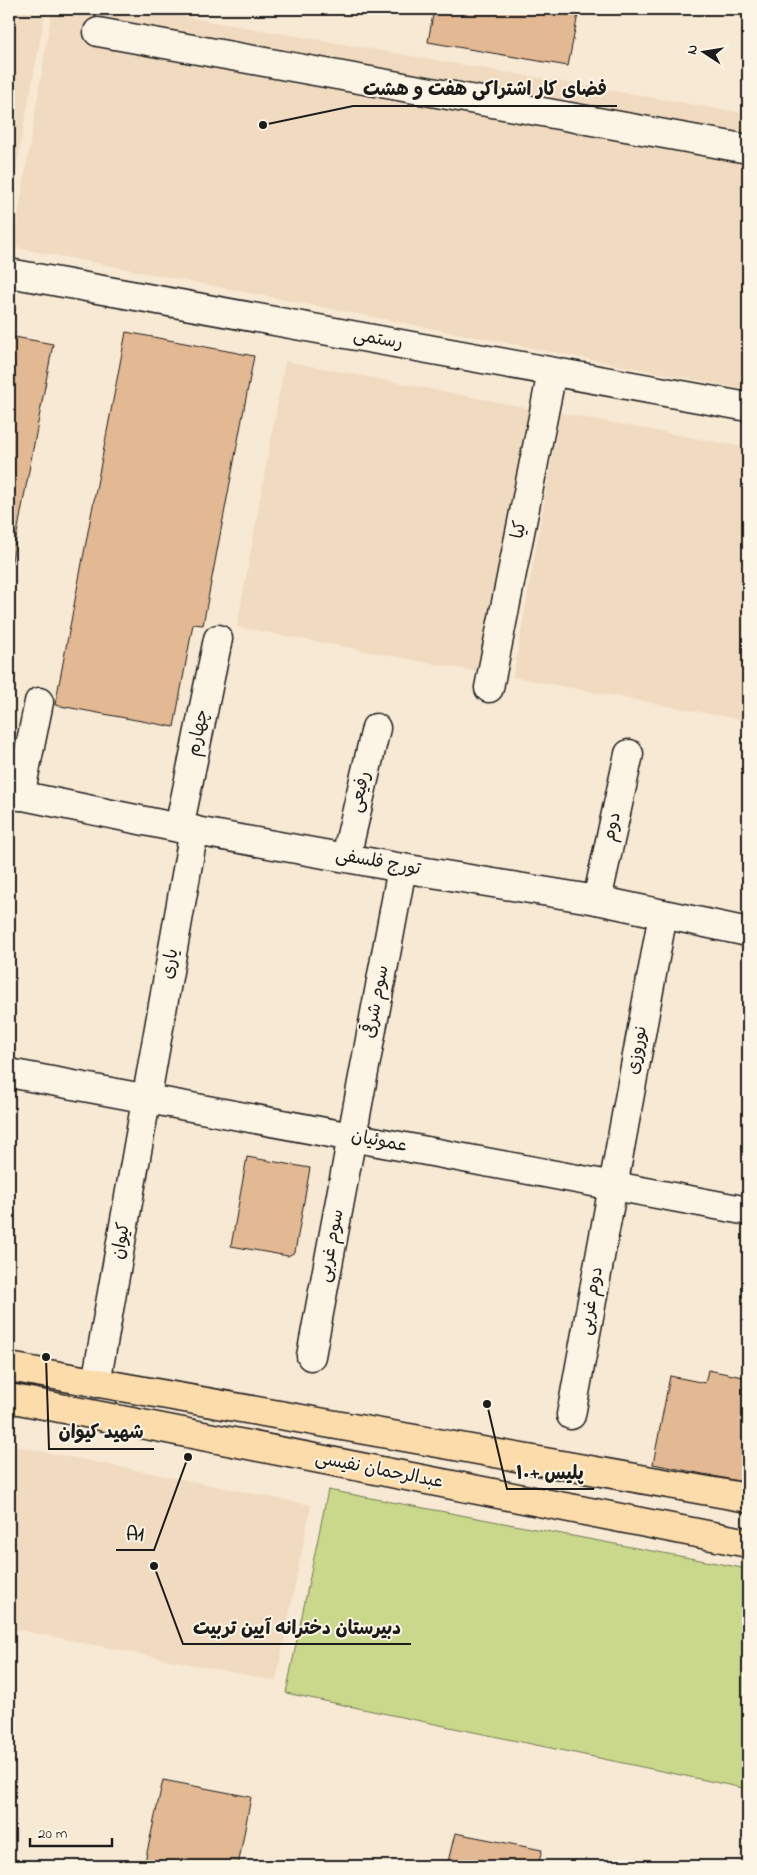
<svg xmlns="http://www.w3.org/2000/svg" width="757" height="1875" font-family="'Indie Flower','Playpen Sans Arabic',sans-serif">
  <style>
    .built { fill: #f1dbc0 }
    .green { fill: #cad88b; stroke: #737a54 }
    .building { fill: #e2b992; stroke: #1c1c1c }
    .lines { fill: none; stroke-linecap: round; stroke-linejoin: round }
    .minor-casing { stroke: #1c1c1c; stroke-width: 31 }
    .major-casing { stroke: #1c1c1c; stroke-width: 31 }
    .minor { stroke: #fcf5e5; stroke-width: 28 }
    .major { stroke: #fddcac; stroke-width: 28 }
    .labels { text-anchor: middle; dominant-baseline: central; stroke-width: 4; stroke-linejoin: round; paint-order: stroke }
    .street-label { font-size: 18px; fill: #1c1c1c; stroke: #fcf5e5 }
    .leader { fill: none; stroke: #1c1c1c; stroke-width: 2 }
    .callout-dot { fill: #1c1c1c; stroke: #fcf5e5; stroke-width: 2 }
    .callout-label { font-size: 19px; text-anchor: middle; font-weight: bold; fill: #1c1c1c; stroke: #fcf5e5; stroke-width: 4; stroke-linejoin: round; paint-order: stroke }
  </style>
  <rect width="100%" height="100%" fill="#f7e9d4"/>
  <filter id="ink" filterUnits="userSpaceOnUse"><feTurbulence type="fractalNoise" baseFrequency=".02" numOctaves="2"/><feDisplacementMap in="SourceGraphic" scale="10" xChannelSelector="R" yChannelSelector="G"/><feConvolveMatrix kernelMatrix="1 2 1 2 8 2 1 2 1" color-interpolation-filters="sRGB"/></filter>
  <g filter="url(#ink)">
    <!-- built -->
    <g class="built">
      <path d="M9,9H46L9,205Z"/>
      <path d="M52,9H139L748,114V390L13,247Z"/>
      <path d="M285,361L534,409L484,673L237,627Z"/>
      <path d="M560,413L748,448V721L513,677Z"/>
      <path d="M9,1445L311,1505L276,1681L9,1628Z"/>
    </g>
    <!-- green -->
    <path class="green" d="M328,1490L748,1569V1789L286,1693Z"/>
    <!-- building -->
    <g class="building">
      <path d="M434,9H579L568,66L428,42Z"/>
      <path d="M126,332L254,356L203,625L193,624L174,727L55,705Z"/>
      <path d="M9,336L53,344L9,576Z"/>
      <path d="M247,1157L310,1168L295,1252L288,1256L231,1246Z"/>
      <path d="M708,1370L748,1378V1483L653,1464L670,1376L705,1383Z"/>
      <path d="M163,1780L251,1797L238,1866H144Z"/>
      <path d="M455,1833L542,1850L538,1866H447Z"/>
    </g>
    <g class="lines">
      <!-- minor casing -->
      <g class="minor-casing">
        <g id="minor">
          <path d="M98,32L748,149"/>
          <path d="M9,273L748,407"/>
          <path d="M489,688L552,372"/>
          <path d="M9,793L179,828L402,868L597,900L748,932"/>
          <path d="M20,796L39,702"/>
          <path d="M179,828L218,639"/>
          <path d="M346,857L376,728"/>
          <path d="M597,900L629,754"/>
          <path d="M9,1073L748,1211"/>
          <path d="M311,1356L402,868"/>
          <path d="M96,1383L194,830"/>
          <path d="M571,1415L663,914"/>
        </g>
      </g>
      <!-- major casing -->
      <g class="major-casing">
        <g id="major">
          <path d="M9,1367L748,1498"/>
          <path d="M9,1398L748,1543"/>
        </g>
      </g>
      <!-- minor -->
      <use href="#minor" class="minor"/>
      <!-- major -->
      <use href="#major" class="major"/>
    </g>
  </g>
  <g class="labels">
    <!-- street labels -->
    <g class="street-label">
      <text transform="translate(378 340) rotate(10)">رستمی</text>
      <text transform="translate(520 530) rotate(-79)">کیا</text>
      <text transform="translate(199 733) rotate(-78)">چهارم</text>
      <text transform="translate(361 792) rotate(-77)">رفیعی</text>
      <text transform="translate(613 827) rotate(-78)">دوم</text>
      <text transform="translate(378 863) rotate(10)">تورج فلسفی</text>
      <text transform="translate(171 964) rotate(-80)">یاری</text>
      <text transform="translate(377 1002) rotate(-79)">سوم شرقی</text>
      <text transform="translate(638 1050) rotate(-80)">نوروزی</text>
      <text transform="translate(379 1142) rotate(11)">عموئیان</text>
      <text transform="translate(122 1241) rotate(-80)">کیوان</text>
      <text transform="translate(332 1246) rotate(-79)">سوم غربی</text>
      <text transform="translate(592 1301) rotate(-80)">دوم غربی</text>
      <text transform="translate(379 1471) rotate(11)">عبدالرحمان نفیسی</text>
    </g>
  </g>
  <!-- callouts -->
  <path class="leader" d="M263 125L353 106H617M46 1357L49 1449H154M487 1404L507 1489H594M188 1457L154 1550H116M154 1566L183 1644H411"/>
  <g class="callout-dot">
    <circle cx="263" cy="125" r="5"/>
    <circle cx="46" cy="1357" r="5"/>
    <circle cx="487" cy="1404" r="5"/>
    <circle cx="188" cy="1457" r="5"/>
    <circle cx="154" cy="1566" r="5"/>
  </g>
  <g class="callout-label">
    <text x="485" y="95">فضای کار اشتراکی هفت و هشت</text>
    <text x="101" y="1438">شهید کیوان</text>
    <text x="550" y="1479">پلیس +۱۰</text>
    <text x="135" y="1540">A1</text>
    <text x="297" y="1634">دبیرستان دخترانه آیین تربیت</text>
  </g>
  <!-- margin -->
  <rect width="757" height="1875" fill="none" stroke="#fcf5e5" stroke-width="30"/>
  <rect x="15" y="15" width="727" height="1845" fill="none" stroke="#1c1c1c" stroke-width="2" filter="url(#ink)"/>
  <!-- north arrow -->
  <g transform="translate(704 52) rotate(282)" stroke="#fcf5e5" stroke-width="4" paint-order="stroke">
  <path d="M0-4L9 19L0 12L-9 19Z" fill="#1c1c1c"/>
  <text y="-8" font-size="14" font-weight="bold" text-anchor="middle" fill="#1c1c1c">N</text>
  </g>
  <!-- scale -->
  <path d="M30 1838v8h82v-8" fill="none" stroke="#1c1c1c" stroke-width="2.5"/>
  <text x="38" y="1838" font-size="15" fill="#1c1c1c" stroke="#fcf5e5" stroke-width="4" paint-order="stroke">20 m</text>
</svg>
